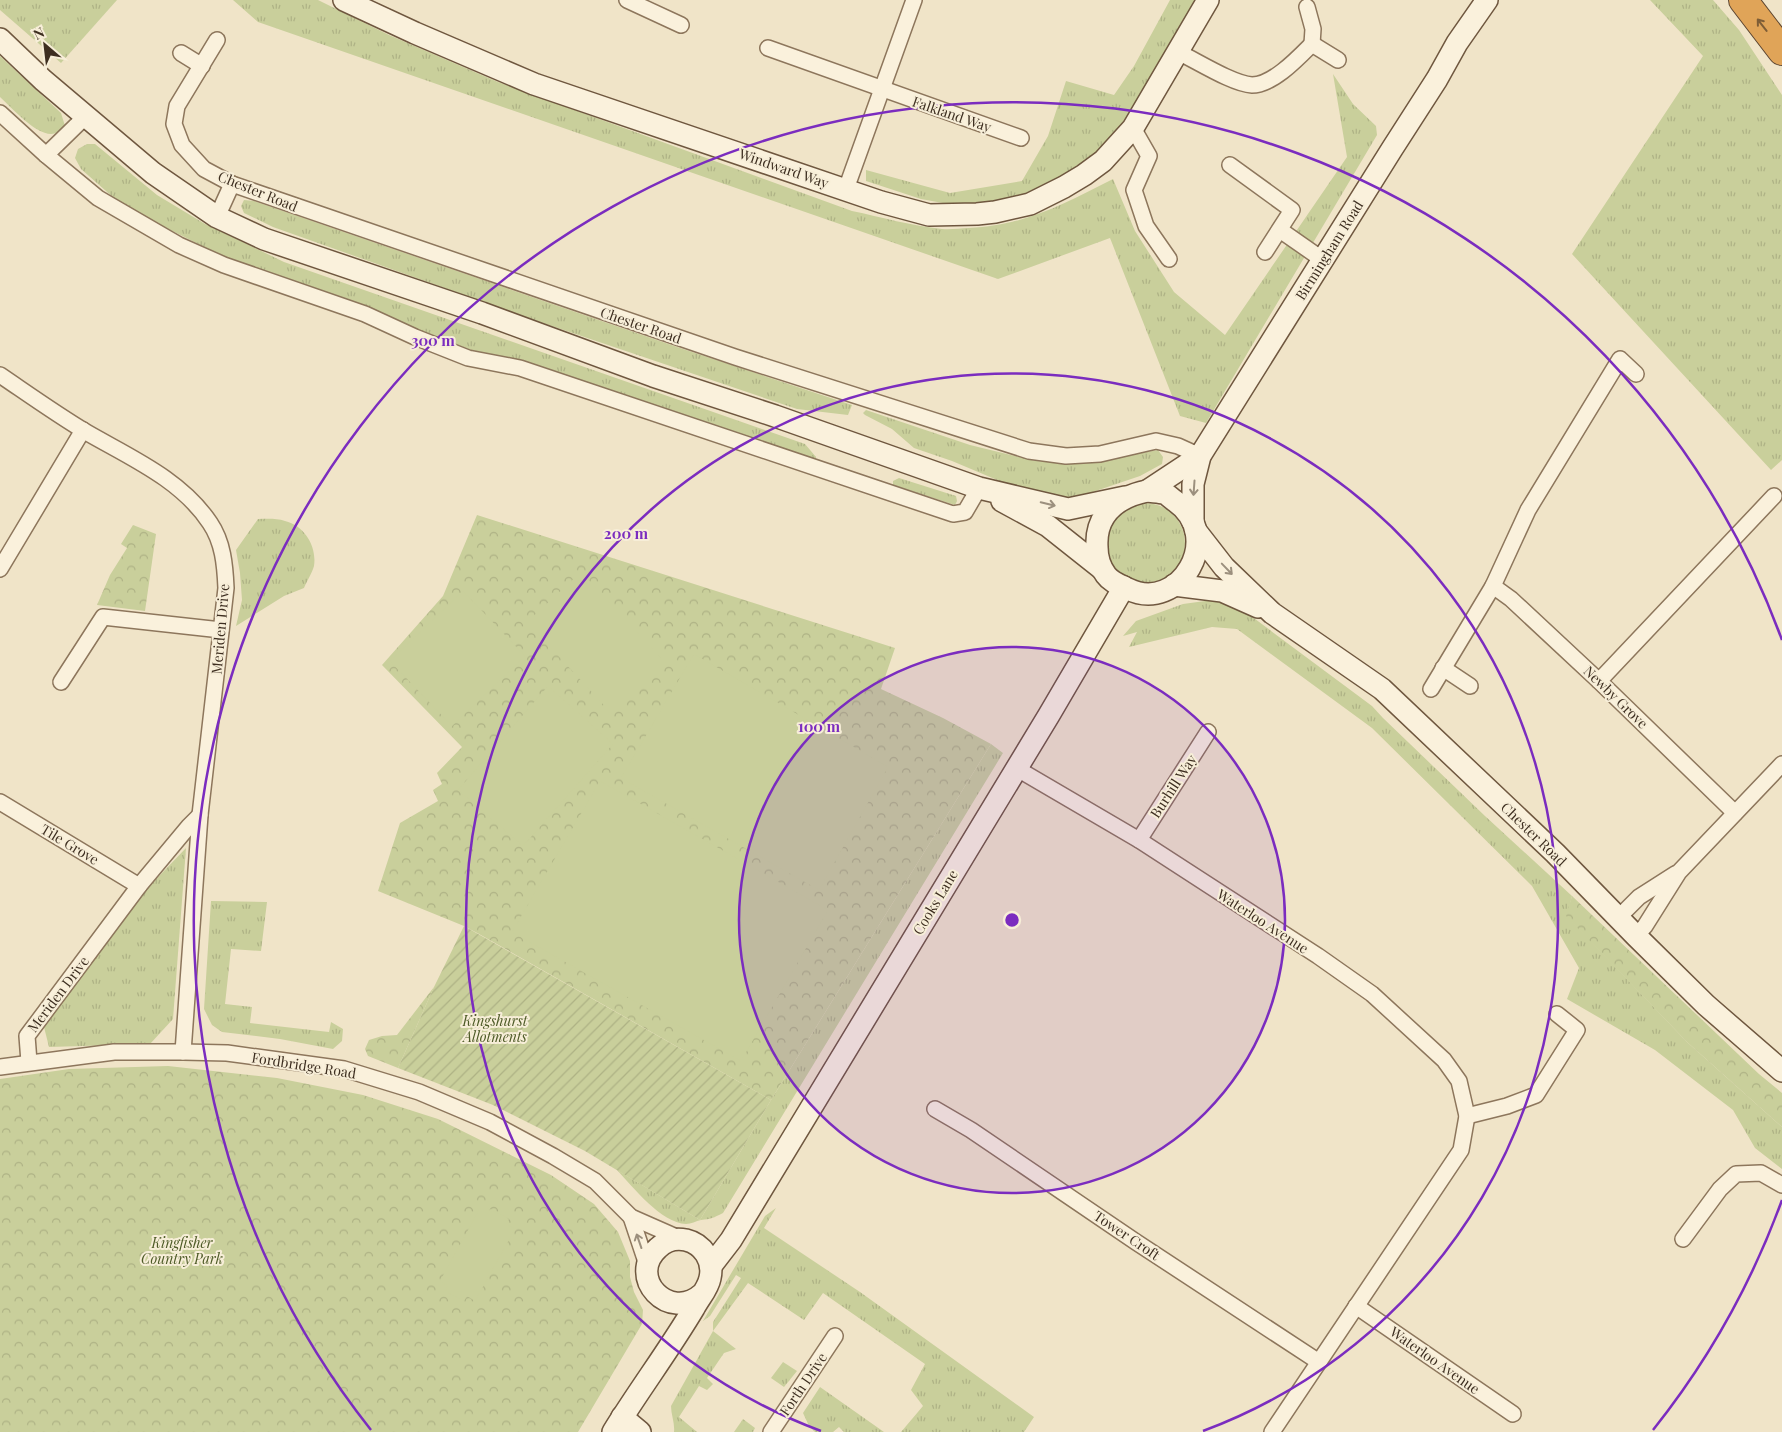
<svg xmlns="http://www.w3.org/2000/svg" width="1782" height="1432" font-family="'Playfair Display',serif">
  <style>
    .grass { fill: url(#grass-tufts) }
    .forest { fill: url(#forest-crowns) }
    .garden { fill: url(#garden-furrows) }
    .pitch { fill: #c9cf9b }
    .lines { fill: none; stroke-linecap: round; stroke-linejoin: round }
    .street-casing { stroke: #8d765c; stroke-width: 18 }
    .secondary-casing { stroke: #6f573f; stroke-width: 24 }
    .highway-casing { stroke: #5b4430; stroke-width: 30 }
    .street { stroke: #faf1dc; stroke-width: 15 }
    .secondary { stroke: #faf1dc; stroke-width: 21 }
    .highway { stroke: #e0a458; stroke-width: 28 }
    .oneway { stroke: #7e5d36 }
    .oneway2 { stroke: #9c907e }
    .ring { fill: none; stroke: #7b2cbf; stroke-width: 2.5 }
    .labels { text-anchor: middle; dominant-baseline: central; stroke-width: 4; stroke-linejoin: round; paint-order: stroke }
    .street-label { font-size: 14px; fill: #3d2e20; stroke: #f7eed8 }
    .park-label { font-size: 14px; font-style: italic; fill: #4d5a26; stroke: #f7eed8 }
    .centre { fill: #7b2cbf; stroke: #f7eed8; stroke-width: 2.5 }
    .ring-label { font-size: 15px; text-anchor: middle; font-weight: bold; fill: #7b2cbf; stroke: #f7eed8; stroke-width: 4; stroke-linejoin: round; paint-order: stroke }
  </style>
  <defs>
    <pattern id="grass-tufts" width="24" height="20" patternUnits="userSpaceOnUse" patternTransform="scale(1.25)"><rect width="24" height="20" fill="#c9cf9b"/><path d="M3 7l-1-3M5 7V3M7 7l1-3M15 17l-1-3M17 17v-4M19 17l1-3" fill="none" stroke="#aeb285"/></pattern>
    <pattern id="forest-crowns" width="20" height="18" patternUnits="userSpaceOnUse" patternTransform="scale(1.25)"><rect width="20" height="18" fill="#c9cf9b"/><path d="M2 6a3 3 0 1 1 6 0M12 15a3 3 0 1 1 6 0" fill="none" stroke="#aeb285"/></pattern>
    <pattern id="garden-furrows" width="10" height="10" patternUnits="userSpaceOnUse" patternTransform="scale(1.25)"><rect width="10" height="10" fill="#c9cf9b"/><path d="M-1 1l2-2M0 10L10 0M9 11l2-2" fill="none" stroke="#aeb285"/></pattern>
  </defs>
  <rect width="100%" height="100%" fill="#f0e4c8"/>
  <!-- grass -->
  <g class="grass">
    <path d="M0,0H117L61,63L0,10Z"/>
    <path d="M233,0H318L389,35L498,82L852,211C881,217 912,226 942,229C951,230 960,228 969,228C1027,225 1063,204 1113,179L1135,231L1174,292L1225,335L1347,157L1333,74L1353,104L1376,126L1377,135L1206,423L1180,416L1110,238L998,279L258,22Z"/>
    <path d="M1170,0H1199L1133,113L1109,144L1074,171L1037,192L1008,202L959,206L921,199L866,181V170L950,193L1022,181L1048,136L1066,81L1114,95L1134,66Z"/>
    <path d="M1650,0H1713L1739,30L1782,95V460L1771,470L1572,254L1703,56Z"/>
    <path d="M0,56L61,113L65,126C61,129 57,134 51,134C35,134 12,108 0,97Z"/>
    <path d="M87,144H95L157,195L205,224L284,262L805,444L816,457L815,460L516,359L471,350L390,319L347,299L230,260L123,206L81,169L75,158L78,149Z"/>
    <path d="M244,200L254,201L683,349L852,405L848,415L797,409L543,323L273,227L244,213L241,206Z"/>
    <path d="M866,410L970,445L1036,461L1078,464L1158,450L1163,457L1162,464L1140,476L1072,499L1021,490L952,461L914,448L892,429L865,415L863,413Z"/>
    <path d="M899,478L956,496L957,501L955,505L893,485V481Z"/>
    <circle cx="1145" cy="543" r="40"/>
    <path d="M258,519C266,519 276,518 285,521C305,526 317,547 314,566C312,573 307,581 304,588L284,596L236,626L242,600L240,573L236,550Z"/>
    <path d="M1205,601H1224L1251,616L1372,706L1383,718L1485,816L1572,896L1567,916L1687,1042L1782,1127V1169L1755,1148L1733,1110L1655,1050L1567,999L1579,968L1532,886L1372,728L1237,629L1212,627L1129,647L1137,632L1123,636L1136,621L1183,604Z"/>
    <path d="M991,744L1003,753L723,1213C713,1218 711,1219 701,1220C696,1221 691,1224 686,1224C661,1223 633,1187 617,1170L700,1220L771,1100Z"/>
    <path d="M186,848L173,1019L150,1044L49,1047L44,1027L139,897Z"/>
    <path d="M211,901L267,902L261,951L231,949L225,1004L252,1007L250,1023L329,1032L331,1022L343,1029L342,1041L333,1049L280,1039L222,1032L212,1025L204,1009Z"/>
    <path d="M776,1208L764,1228L860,1292L1034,1417L1024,1432H901L923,1406L911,1390L925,1364L823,1293L804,1320L748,1283L713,1331L736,1349L724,1353L707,1378L713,1384L707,1390L699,1386L679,1417L697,1432H674C675,1423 671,1415 671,1406L713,1331V1322L741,1278L736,1275L710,1316L703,1321L765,1216Z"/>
    <path d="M783,1362L797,1371L784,1387L771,1378Z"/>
    <path d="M820,1387L884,1432H844L839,1427L833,1432H815L809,1426L803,1413Z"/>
    <path d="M743,1419L755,1428L753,1432H734Z"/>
  </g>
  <!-- forest -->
  <g class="forest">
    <path d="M477,515L895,648L881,689L943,718L991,744L771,1100L479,934L464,926L378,891L400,823L438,801L433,790L442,784L437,773L462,747L382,665L443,596Z"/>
    <path d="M133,525L156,534L145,611L97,605L110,575L127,548L121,544Z"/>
    <path d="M1572,896L1759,1074L1782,1093V1127L1687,1042L1566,916Z"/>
    <path d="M434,987L398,1068L368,1056L365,1049L369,1040L382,1036L397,1035Z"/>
    <path d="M168,1066L277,1078L363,1095L438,1119L551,1175L594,1204L618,1232L630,1261V1277L634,1292L643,1310L642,1324L578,1432H0V1079L69,1069Z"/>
  </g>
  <!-- garden -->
  <path class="garden" d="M464,926L771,1100L700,1220L585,1151L493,1105L398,1068L434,987Z"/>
  <!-- pitch -->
  <g class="pitch">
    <path d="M581,572L666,663L612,714L527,622Z"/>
    <path d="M463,591L525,656L452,726L390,661Z"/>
    <path d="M694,654L888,767L819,890L621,778Z"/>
    <path d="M548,686L613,744L523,846L458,790Z"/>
    <path d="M600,781L828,910L741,1061L512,932Z"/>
    <path d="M490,1209L509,1219L506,1224L515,1229L475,1301L467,1296L464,1301L445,1291L448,1286L440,1281L479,1210L487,1214Z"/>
  </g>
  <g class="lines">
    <!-- street casing -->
    <g class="street-casing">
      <g id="street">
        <path d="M627,0L681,25"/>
        <path d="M1307,7L1313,29L1312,44"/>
        <path d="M217,40L177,106L174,124L182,145L204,169L232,184L735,357L1029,451L1066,456L1100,454L1156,441L1178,446L1200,456"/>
        <path d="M768,48L1021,138"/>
        <path d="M1178,52C1197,61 1233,84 1252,85C1273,85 1299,57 1312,44L1338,60"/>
        <path d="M181,53L202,66"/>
        <path d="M0,113L46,155L98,198L179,245L224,265L365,314L415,337L468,358L520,368L953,514L965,512L979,488"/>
        <path d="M1133,128L1149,156L1134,190L1146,226L1169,259"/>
        <path d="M46,155L86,116"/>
        <path d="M1230,165L1292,210L1265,252"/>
        <path d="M846,189L914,0"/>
        <path d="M217,217L232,184"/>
        <path d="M1280,230L1323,260"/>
        <path d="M0,375C28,394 56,414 86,432C129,457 181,479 210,523C223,542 225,565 226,588L200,815L183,1052"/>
        <path d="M0,569L83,430"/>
        <path d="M1493,586L1511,599L1599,681L1735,813"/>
        <path d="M1443,668L1470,686"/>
        <path d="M1599,681L1774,496"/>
        <path d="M61,682L103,617L221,630"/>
        <path d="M1431,689L1493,586L1528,510L1620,359L1636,374"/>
        <path d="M1016,768L1139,840L1318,956L1372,994L1444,1060L1459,1081L1467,1116L1461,1150L1272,1432"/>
        <path d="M0,802L139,886"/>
        <path d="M1139,840L1208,732"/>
        <path d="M1618,918L1639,897L1675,874"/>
        <path d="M1636,936L1645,926L1679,872L1782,764"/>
        <path d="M29,1062L27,1036L139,886L189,826L200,815"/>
        <path d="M0,1067L114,1052H183L227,1053L344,1069L419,1092L490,1122L553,1156L595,1181L631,1217L681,1239"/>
        <path d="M935,1109L971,1130L1136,1242L1319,1362"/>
        <path d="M1467,1116L1507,1106L1536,1095L1577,1030L1557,1014"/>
        <path d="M631,1217L647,1265"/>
        <path d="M1683,1239L1720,1189L1736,1174L1761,1173L1782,1185"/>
        <path d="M1356,1306L1513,1414"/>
        <path d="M771,1432L835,1336"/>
      </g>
    </g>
    <!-- secondary casing -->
    <g class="secondary-casing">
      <g id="secondary">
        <path d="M344,0L415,33L534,84L881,202L929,215L977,214L995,212L1030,204L1064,187L1084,175L1103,161L1133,128L1208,0"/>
        <path d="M0,39L43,80L153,173L217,217L264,239L482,313L653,376L775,416L979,488L1068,509L1125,497"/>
        <path d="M1147,491C1153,492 1161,492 1166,494C1169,496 1172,499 1175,501C1226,537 1179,614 1128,589C1120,585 1111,582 1106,575C1100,567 1097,557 1097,547C1095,514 1118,497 1147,491Z"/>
        <path d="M1147,491L1200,456"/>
        <path d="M1002,501L1048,526L1101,568"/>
        <path d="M1193,522V484L1200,456L1392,149L1437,79L1457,43L1487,0"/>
        <path d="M1196,531L1224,567L1272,613L1382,689L1555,853L1636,936L1706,1005L1782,1071"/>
        <path d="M1174,585L1222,591L1258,607"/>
        <path d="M711,1266L731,1240L1049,715L1124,587"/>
        <path d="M622,1417L640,1432"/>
        <path d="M613,1432C639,1390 669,1350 694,1308C699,1298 708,1289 710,1278C714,1261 703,1244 686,1240C676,1238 666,1240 658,1248C626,1277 669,1323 702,1294"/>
      </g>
    </g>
    <!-- highway casing -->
    <g class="highway-casing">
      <path id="highway" d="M1743,0L1782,51"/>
    </g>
    <!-- street -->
    <use href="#street" class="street"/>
    <!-- secondary -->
    <use href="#secondary" class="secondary"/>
    <!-- highway -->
    <use href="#highway" class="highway"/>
  </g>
  <!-- one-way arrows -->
  <defs><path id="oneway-shaft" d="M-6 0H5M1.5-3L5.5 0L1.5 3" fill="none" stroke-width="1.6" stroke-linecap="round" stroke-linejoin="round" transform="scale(1.25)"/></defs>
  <use class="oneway" href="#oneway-shaft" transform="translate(1762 25) rotate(-128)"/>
  <g class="oneway2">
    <use href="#oneway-shaft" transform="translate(1194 488) rotate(94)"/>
    <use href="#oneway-shaft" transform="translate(1048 504) rotate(13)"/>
    <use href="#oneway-shaft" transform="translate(1227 569) rotate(46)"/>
    <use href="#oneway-shaft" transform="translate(639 1241) rotate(-109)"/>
  </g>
  <!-- distance rings -->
  <circle cx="1012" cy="920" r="273" fill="#7b2cbf" fill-opacity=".12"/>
  <g class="ring">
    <circle cx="1012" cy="920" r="273"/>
    <path d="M821 1431A546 546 0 1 1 1203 1431"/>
    <path d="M1782 1200A819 819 0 0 1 1653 1430M371 1430A819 819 0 1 1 1782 640"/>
  </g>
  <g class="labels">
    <!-- street labels -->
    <g class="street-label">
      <text transform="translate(952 114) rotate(19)">Falkland Way</text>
      <text transform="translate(784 168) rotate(19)">Windward Way</text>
      <text transform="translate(258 191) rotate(22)">Chester Road</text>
      <text transform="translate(1329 250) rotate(-58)">Birmingham Road</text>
      <text transform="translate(641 325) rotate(19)">Chester Road</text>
      <text transform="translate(220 629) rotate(-85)">Meriden Drive</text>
      <text transform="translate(1616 697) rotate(44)">Newby Grove</text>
      <text transform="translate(1173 786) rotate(-57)">Burhill Way</text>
      <text transform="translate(1534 834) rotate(44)">Chester Road</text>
      <text transform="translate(70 844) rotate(31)">Tile Grove</text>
      <text transform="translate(935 902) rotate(-59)">Cooks Lane</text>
      <text transform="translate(1263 921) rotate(33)">Waterloo Avenue</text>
      <text transform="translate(58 994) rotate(-53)">Meriden Drive</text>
      <text transform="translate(304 1065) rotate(9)">Fordbridge Road</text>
      <text transform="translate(1127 1235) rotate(34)">Tower Croft</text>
      <text transform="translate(1435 1360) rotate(35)">Waterloo Avenue</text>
      <text transform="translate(803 1384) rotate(-56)">Forth Drive</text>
    </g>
    <!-- park labels -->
    <g class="park-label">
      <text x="495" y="1020">Kingshurst<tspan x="495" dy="16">Allotments</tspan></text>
      <text x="182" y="1242">Kingfisher<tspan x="182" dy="16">Country Park</tspan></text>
    </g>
  </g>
  <circle cx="1012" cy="920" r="8" class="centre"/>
  <g class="ring-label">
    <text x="433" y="346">300 m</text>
    <text x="626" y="539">200 m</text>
    <text x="819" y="732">100 m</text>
  </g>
  <!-- north arrow -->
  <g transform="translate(45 45) rotate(332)" stroke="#f7eed8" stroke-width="4" paint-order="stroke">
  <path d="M0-4L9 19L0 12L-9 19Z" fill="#3d2e20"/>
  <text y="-8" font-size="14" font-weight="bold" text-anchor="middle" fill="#3d2e20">N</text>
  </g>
</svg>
